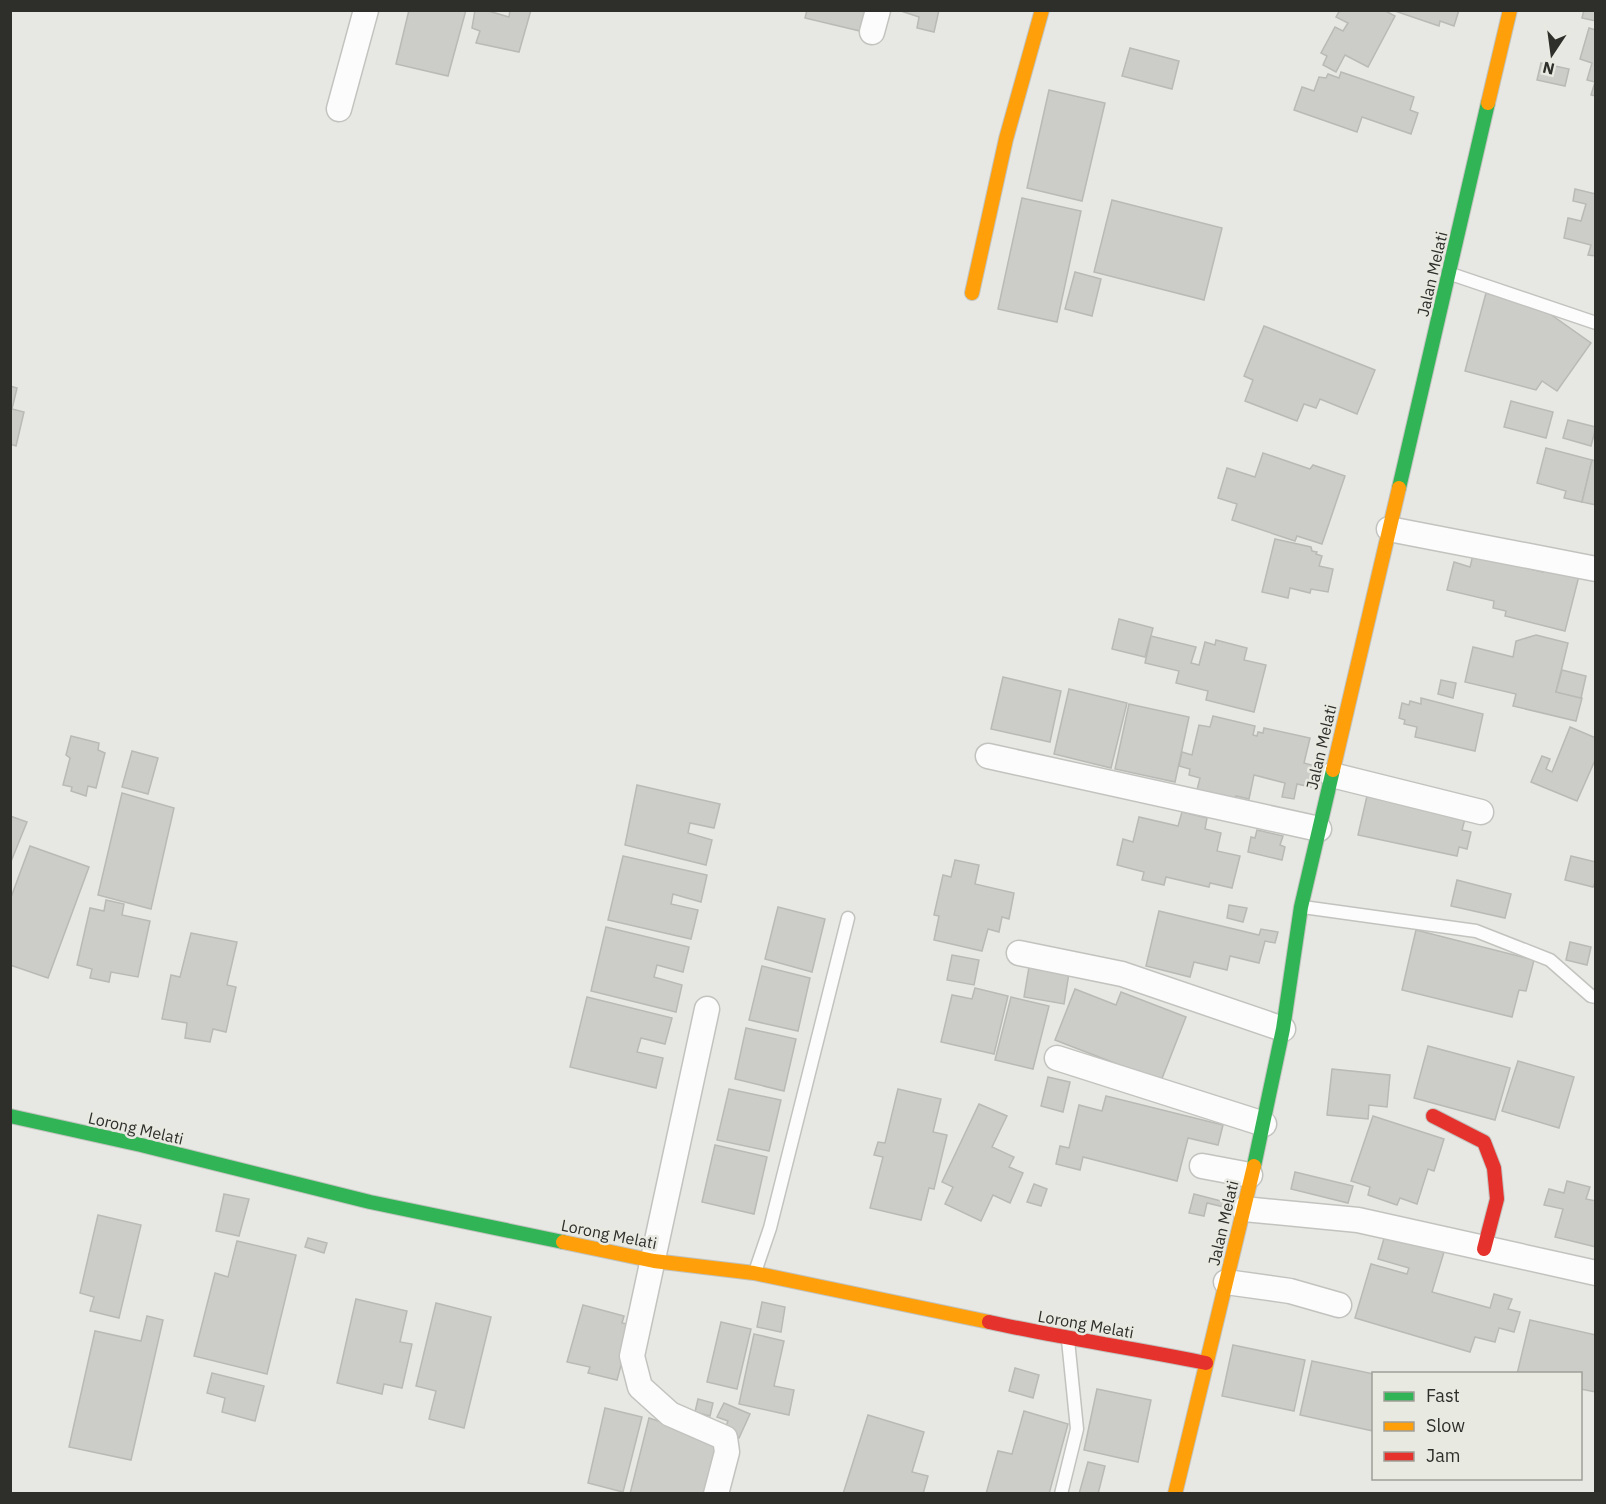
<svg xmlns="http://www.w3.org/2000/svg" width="1606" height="1504" font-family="'IBM Plex Sans',sans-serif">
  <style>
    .building { fill: #ccccc9; stroke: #b9b9b6; stroke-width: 1.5 }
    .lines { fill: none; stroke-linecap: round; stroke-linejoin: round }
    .lane-casing { stroke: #c2c3bf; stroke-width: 15 }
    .street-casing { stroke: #c2c3bf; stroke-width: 27 }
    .fast-casing { stroke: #c2c3bf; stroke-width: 16 }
    .slow-casing { stroke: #c2c3bf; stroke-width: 16 }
    .jam-casing { stroke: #c2c3bf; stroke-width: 16 }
    .lane { stroke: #fbfcfb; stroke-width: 12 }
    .street { stroke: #fbfcfb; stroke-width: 24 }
    .fast { stroke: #30b455; stroke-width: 14 }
    .slow { stroke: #ff9f0a; stroke-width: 14 }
    .jam { stroke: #e5322d; stroke-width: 14 }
    .labels { text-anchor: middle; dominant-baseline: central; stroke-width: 5; stroke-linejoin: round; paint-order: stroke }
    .street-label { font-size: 16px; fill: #2e2e2b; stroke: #e8eae1 }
  </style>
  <rect width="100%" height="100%" fill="#e7e8e3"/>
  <!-- building -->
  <g class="building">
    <path d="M409,10H466L448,76L396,64Z"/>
    <path d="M475,10H485L509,17L510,10H531L519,52L476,43L480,31L472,28Z"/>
    <path d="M807,10H865L860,31L805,18Z"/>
    <path d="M898,10H939L934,32L917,28L919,17Z"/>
    <path d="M1340,10H1384L1395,16L1368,67L1345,55L1336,72L1323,65L1327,56L1321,53L1335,27L1343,31L1348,23L1336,17Z"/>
    <path d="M1392,10H1459L1454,26L1440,21L1439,26Z"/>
    <path d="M1584,10H1596V21L1582,18Z"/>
    <path d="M1589,28L1596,30V96L1591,95L1595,82L1587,80L1592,63L1580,59Z"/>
    <path d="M1130,48L1179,61L1172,89L1122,76Z"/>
    <path d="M1541,63L1569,69L1565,86L1537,80Z"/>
    <path d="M1341,72L1414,97L1410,110L1418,113L1411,134L1362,117L1357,132L1294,110L1302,87L1314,91L1319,77L1326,78L1328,74L1339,78Z"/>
    <path d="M1049,90L1105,103L1082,201L1027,188Z"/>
    <path d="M1575,189L1596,194V256L1588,255L1591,245L1564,238L1568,218L1581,221L1586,204L1573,201Z"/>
    <path d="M1022,198L1081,211L1057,322L998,309Z"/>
    <path d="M1112,200L1222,228L1204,300L1094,272Z"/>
    <path d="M1075,272L1101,279L1092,316L1065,309Z"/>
    <path d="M1486,293L1540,307L1591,343L1557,391L1542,381L1536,390L1465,371Z"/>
    <path d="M1264,326L1375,370L1357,414L1320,399L1316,408L1304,404L1297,421L1245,401L1253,380L1244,376Z"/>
    <path d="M10,386L17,388L12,409L24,412L16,446L10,444Z"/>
    <path d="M1511,401L1553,412L1546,438L1504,427Z"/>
    <path d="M1568,420L1596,427L1591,446L1563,438Z"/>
    <path d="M1546,448L1592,460L1582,502L1564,498L1566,491L1537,483Z"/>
    <path d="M1263,453L1310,469L1313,465L1345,476L1322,544L1297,536L1295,541L1232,520L1237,504L1218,498L1227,468L1255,477Z"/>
    <path d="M1592,460L1596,461V505L1582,502Z"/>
    <path d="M1275,539L1311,547L1312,551L1317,552L1316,554L1322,556L1319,566L1333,569L1328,592L1311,589L1310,593L1290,588L1288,598L1262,592Z"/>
    <path d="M1473,555L1543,572L1546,560L1579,576L1565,631L1505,616L1506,611L1493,608L1494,601L1447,590L1454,562L1470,567Z"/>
    <path d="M1119,619L1153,628L1145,657L1112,649Z"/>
    <path d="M1536,635L1568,643L1556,692L1582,698L1576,721L1513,706L1516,694L1465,682L1473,647L1513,657L1516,641Z"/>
    <path d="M1151,636L1196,647L1191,663L1199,665L1205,642L1215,645L1216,640L1247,648L1244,660L1266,665L1254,712L1206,700L1208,691L1176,683L1179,671L1145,663Z"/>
    <path d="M1562,670L1586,676L1581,698L1556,692Z"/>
    <path d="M1003,677L1061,691L1050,742L991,729Z"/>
    <path d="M1441,680L1456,683L1453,698L1438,694Z"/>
    <path d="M1069,689L1127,703L1111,768L1054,754Z"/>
    <path d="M1421,698L1483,714L1475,751L1415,737L1417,727L1404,724L1405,720L1399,718L1402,703L1409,705L1410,701L1421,704Z"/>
    <path d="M1129,704L1189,717L1175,782L1115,769Z"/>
    <path d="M1213,716L1255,726L1253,735L1257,736L1258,732L1263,733L1264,728L1310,738L1304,763L1315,766L1311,787L1297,784L1294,799L1282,797L1285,783L1254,775L1249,799L1236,796V799L1197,790L1200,778L1189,775L1190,769L1179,766L1182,752L1192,755L1199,725L1210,727Z"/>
    <path d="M1570,727L1596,738V758L1577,801L1531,782L1542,756L1550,759L1546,769L1552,772Z"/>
    <path d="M71,736L99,743L98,750L105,753L96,788L88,786L86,796L71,791L72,787L63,785L70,758L66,755Z"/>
    <path d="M132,751L158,758L148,794L122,787Z"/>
    <path d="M637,785L720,804L714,828L690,823L688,833L712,840L706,865L625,845Z"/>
    <path d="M122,793L174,808L151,909L98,895Z"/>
    <path d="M1367,796L1465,819L1462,830L1471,832L1467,849L1459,847L1457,856L1358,835Z"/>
    <path d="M1182,812L1207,818L1205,829L1221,833L1217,851L1240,856L1232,888L1210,883L1209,887L1166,877L1164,885L1142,880L1144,872L1117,865L1123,839L1133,842L1139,817L1178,826Z"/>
    <path d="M10,816L27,822L10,864Z"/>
    <path d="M1257,830L1283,836L1280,845L1285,847L1282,860L1248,852L1251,837L1255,838Z"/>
    <path d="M30,846L89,867L48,978L10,965V900Z"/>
    <path d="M623,856L707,875L701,902L673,894L671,904L698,910L691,939L608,920Z"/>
    <path d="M1571,856L1596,862V880L1593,887L1565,880Z"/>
    <path d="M955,860L979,865L975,884L1014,893L1009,919L1002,917L999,932L988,929L982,951L934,940L939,916L934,915L943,875L951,877Z"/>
    <path d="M1457,880L1511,894L1505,918L1451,906Z"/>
    <path d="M106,900L124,904L122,915L150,921L138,977L111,972L109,982L90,978L92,969L77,965L90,908L104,911Z"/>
    <path d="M1229,905L1247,908L1243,922L1227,918Z"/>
    <path d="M778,907L825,919L812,972L765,959Z"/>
    <path d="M1159,911L1259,935L1261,929L1278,932L1275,943L1265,941L1259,963L1230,956L1227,970L1194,962L1190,977L1146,966Z"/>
    <path d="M606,927L689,947L683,972L657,965L654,977L682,985L676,1012L591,991Z"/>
    <path d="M1416,930L1534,960L1526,991L1519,990L1512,1017L1402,990Z"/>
    <path d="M191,933L237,942L227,985L236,987L226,1032L213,1029L210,1042L185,1038L187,1023L162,1019L171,975L180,977Z"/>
    <path d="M1570,942L1591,947L1587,965L1566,960Z"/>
    <path d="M952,955L979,960L974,985L947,980Z"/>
    <path d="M762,966L810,978L798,1031L749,1020Z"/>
    <path d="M1029,967L1069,973L1064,1004L1024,997Z"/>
    <path d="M975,988L1008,996L994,1054L941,1042L952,995L972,999Z"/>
    <path d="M1075,989L1116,1005L1121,992L1186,1017L1161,1081L1055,1040Z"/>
    <path d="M587,997L672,1018L665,1044L641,1038L637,1052L663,1058L656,1088L570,1067Z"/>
    <path d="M1011,997L1049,1006L1033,1069L995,1060Z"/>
    <path d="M746,1028L796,1039L784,1091L735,1079Z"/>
    <path d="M1428,1046L1510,1068L1495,1120L1414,1098Z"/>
    <path d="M1518,1061L1574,1077L1559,1128L1502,1111Z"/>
    <path d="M1332,1069L1390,1075L1387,1107L1369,1105L1368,1119L1327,1115Z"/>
    <path d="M1048,1077L1070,1082L1063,1112L1041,1106Z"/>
    <path d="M729,1089L781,1100L769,1151L717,1140Z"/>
    <path d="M898,1089L941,1099L933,1132L947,1135L934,1189L929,1188L921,1220L870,1208L883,1157L874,1155L878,1142L885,1143Z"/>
    <path d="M1106,1096L1223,1125L1218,1145L1188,1138L1177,1181L1083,1157L1080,1170L1056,1164L1060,1146L1069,1148L1079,1105L1102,1111Z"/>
    <path d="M979,1104L1007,1116L992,1147L1014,1157L1009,1167L1023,1173L1010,1203L993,1195L981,1221L945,1204L953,1187L942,1182Z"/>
    <path d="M1373,1116L1444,1139L1434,1171L1428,1169L1417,1204L1400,1198L1397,1205L1368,1195L1370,1187L1351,1181Z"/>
    <path d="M715,1145L767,1157L754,1214L702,1202Z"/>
    <path d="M1295,1172L1353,1186L1348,1203L1291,1189Z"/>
    <path d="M1567,1181L1590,1187L1586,1199L1596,1201V1247L1555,1237L1563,1209L1544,1205L1549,1189L1564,1193Z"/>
    <path d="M1034,1184L1047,1189L1041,1206L1027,1202Z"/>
    <path d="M224,1194L249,1199L239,1236L216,1231Z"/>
    <path d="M1194,1194L1225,1202L1224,1207L1207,1203L1204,1216L1189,1213Z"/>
    <path d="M98,1215L141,1225L119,1318L90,1311L94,1297L80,1293Z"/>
    <path d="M1385,1235L1444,1252L1432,1292L1490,1308L1494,1294L1512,1299L1508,1309L1520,1312L1514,1332L1499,1328L1495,1342L1475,1337L1470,1352L1355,1318L1371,1264L1407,1274L1409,1268L1378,1259Z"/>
    <path d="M308,1238L327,1243L324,1253L305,1247Z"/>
    <path d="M237,1241L296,1255L267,1374L194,1356L215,1273L228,1277Z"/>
    <path d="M356,1299L407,1311L400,1342L412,1344L402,1388L384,1384L382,1394L337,1383Z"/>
    <path d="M762,1302L785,1307L781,1332L757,1327Z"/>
    <path d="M436,1303L491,1317L464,1428L429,1419L436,1391L416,1386Z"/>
    <path d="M583,1305L624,1316L622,1323L632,1325L617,1380L588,1373L590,1367L567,1362Z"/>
    <path d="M147,1316L163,1320L131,1460L69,1447L95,1331L141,1341Z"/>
    <path d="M1530,1320L1596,1335V1392L1580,1389V1374H1517Z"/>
    <path d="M721,1322L751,1329L737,1389L707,1382Z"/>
    <path d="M754,1334L784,1341L774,1386L794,1390L789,1415L739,1404Z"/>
    <path d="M1233,1345L1305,1360L1294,1411L1222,1396Z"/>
    <path d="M1312,1361L1374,1374L1373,1431L1300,1415Z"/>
    <path d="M1015,1368L1039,1375L1033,1398L1009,1391Z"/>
    <path d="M212,1373L264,1386L255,1421L222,1412L225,1398L207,1393Z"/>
    <path d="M1097,1389L1151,1400L1138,1462L1084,1450Z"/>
    <path d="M698,1399L713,1403L710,1416L695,1412Z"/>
    <path d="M724,1403L750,1414L739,1438L724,1431L728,1421L717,1417Z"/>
    <path d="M605,1408L642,1417L623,1492L588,1483Z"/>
    <path d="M1024,1411L1068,1424L1049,1494H986L998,1451L1012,1454Z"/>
    <path d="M868,1415L924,1432L912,1472L928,1476L923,1494H843Z"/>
    <path d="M649,1418L721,1441L705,1494H630Z"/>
    <path d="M1088,1462L1105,1466L1098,1494H1079Z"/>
  </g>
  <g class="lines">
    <!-- lane casing -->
    <g class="lane-casing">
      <g id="lane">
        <path d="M1451,274L1596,323"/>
        <path d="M1303,907L1476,931L1550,960L1591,996L1596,997"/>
        <path d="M755,1272L770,1228L848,918"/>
        <path d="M1061,1494L1077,1429L1068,1340"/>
      </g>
    </g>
    <!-- street casing -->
    <g class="street-casing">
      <g id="street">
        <path d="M872,32L878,10"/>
        <path d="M339,109L366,10"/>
        <path d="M1389,529L1596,569"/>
        <path d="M988,756L1319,829"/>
        <path d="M1332,775L1481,812"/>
        <path d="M1019,953L1122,974L1283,1029"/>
        <path d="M707,1009L632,1356L640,1387L670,1414L725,1438L727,1452L716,1494"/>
        <path d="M1057,1058L1264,1124"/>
        <path d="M1202,1166L1250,1175"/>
        <path d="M1244,1209L1358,1220L1596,1273"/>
        <path d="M1226,1282L1290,1291L1339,1305"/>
      </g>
    </g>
    <!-- fast casing -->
    <g class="fast-casing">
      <g id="fast">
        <path d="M1399,488L1488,103"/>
        <path d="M10,1116L141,1145L370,1202L563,1242"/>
        <path d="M1254,1166L1283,1029L1301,907L1333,770"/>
      </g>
    </g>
    <!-- slow casing -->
    <g class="slow-casing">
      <g id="slow">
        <path d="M1488,103L1510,10"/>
        <path d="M972,293L1006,139L1042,10"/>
        <path d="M1333,770L1399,488"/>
        <path d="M563,1242L654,1261L754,1273L989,1322"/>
        <path d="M1175,1494L1254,1166"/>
      </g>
    </g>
    <!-- jam casing -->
    <g class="jam-casing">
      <g id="jam">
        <path d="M1433,1116L1484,1142L1494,1168L1497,1199L1484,1249"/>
        <path d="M989,1322C1061,1338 1134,1348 1206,1363"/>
      </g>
    </g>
    <!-- lane -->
    <use href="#lane" class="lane"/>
    <!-- street -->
    <use href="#street" class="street"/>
    <!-- fast -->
    <use href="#fast" class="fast"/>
    <!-- slow -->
    <use href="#slow" class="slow"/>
    <!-- jam -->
    <use href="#jam" class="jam"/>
  </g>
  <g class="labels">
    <!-- street labels -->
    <g class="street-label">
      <text transform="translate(1432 274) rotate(-77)">Jalan Melati</text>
      <text transform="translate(1321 747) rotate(-77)">Jalan Melati</text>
      <text transform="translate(136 1128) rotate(13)">Lorong Melati</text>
      <text transform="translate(1223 1223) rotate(-77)">Jalan Melati</text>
      <text transform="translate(609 1234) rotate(11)">Lorong Melati</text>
      <text transform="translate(1086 1324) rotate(10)">Lorong Melati</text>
    </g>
  </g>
  <!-- border -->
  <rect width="1606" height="1504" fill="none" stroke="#2e2e2b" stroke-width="24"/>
  <!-- legend -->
  <rect x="1372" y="1372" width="210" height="108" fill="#e8eae1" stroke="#9e9f98" stroke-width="1.5"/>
  <rect x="1384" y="1392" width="30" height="9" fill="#30b455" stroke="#9e9f98" stroke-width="1.5"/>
  <text x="1426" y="1402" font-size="18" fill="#2e2e2b">Fast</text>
  <rect x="1384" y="1422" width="30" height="9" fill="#ff9f0a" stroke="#9e9f98" stroke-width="1.5"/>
  <text x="1426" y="1432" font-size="18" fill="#2e2e2b">Slow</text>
  <rect x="1384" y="1452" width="30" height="9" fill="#e5322d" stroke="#9e9f98" stroke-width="1.5"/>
  <text x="1426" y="1462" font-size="18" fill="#2e2e2b">Jam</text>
  <!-- north arrow -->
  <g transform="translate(1552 54) rotate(193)" stroke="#e8eae1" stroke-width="4.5" paint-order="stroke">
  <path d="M0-4.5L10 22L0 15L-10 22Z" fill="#2e2e2b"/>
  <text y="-9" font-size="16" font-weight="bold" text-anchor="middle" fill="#2e2e2b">N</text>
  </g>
</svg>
